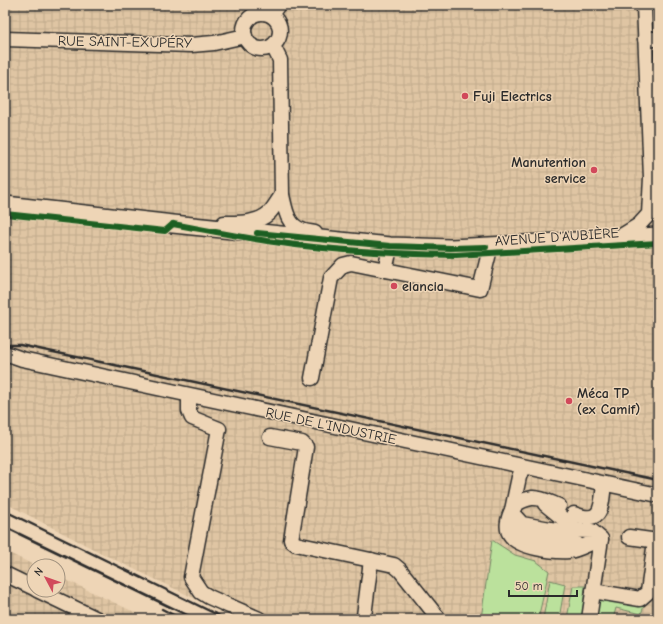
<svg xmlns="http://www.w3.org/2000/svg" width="663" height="624" font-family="'Comic Neue',sans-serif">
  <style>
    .industrial { fill: url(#industrial-grid) }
    .green { fill: #bbe19c; stroke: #738664 }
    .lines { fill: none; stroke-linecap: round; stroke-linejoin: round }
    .minor-casing { stroke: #2b2b2b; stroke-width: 17 }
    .major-casing { stroke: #2b2b2b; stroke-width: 20 }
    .minor { stroke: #eed5b6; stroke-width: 14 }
    .major { stroke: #eed5b6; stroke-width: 17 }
    .rail { stroke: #2b2b2b; stroke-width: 2.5 }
    .cycleway-casing { stroke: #eed5b6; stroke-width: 8 }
    .cycleway { stroke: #1b5e20; stroke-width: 6 }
    .poi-dot { fill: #d1495b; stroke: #eed5b6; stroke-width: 1.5 }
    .labels { text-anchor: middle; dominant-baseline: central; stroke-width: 3; stroke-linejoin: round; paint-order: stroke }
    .street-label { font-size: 14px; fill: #2b2b2b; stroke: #eed5b6 }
    .poi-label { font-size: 14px; font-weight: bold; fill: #2b2b2b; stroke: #eed5b6; text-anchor: start }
  </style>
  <defs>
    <pattern id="industrial-grid" width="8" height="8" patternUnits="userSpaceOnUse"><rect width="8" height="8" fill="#dfc5a3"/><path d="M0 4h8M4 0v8" fill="none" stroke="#c0a98c"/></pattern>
  </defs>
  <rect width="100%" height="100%" fill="#eed5b6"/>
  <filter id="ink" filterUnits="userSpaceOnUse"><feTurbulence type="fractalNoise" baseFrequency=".025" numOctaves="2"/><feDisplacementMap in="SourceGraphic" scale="8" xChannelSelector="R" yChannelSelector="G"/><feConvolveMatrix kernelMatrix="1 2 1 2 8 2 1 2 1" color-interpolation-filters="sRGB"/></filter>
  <g filter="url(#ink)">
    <!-- industrial -->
    <g class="industrial">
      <path d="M5,5H658V619H237L103,554L5,503Z"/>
      <path d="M5,551L36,566H34V590H58V576L149,619H5Z"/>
    </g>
    <!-- green -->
    <g class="green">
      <path d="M492,540L515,555L536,561L549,571L538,619H481Z"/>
      <path d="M550,580L565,584L559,619H543Z"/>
      <path d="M573,586H585L582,619H567Z"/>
      <path d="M597,596L639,605L644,606L641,614L616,608L613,619H594Z"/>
    </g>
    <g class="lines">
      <!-- minor casing -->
      <g class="minor-casing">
        <g id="minor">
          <circle cx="262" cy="31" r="18"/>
          <path d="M271,15L278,5"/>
          <path d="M5,39L191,45L214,43L245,36"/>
          <path d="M645,39H658"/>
          <path d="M273,46L280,60L282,195C285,207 287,226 302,230C306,232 311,232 315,233"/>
          <path d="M224,223C238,223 257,224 269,213C274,208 278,200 282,195"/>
          <path d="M618,238L639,225L649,214L651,178L644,5"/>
          <path d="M385,270L389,253"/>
          <path d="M5,353L22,359L658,495"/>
          <path d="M312,378L331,278L343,265L351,263L480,289L489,253V246"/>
          <path d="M189,396V411L192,418L219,429L191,577L201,592L209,597L259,619"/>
          <path d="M270,437L302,443L306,447L291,540L296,544L394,565L400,570L439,619"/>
          <path d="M545,504L577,530"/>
          <path d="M512,510L519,477L523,467"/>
          <path d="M511,512L522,524L556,530L592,531L601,539C592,542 576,551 569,551C554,552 520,548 511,536C504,528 509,512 516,505C520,501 527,499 532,498C541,497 551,503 559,506"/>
          <path d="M574,514C603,525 601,507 604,484"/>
          <path d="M514,530L519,535L577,544"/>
          <path d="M629,537L658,541"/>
          <path d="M5,574L34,588"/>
          <path d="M37,590L97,619"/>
          <path d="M593,591L640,599L648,592L655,541"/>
          <path d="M363,619L364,616L371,560"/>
          <path d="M589,619L601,539"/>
        </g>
      </g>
      <!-- major casing -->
      <g class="major-casing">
        <path id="major" d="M5,205L173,224L390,246L451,248L489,246L658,236"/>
      </g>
      <!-- minor -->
      <use href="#minor" class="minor"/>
      <!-- major -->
      <use href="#major" class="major"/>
      <!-- rail -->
      <g class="rail">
        <path d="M5,345H20L658,480"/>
        <path d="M5,511L226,619"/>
        <path d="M5,527L195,619"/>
        <path d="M162,609L181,619"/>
      </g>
      <!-- cycleway casing -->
      <g class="cycleway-casing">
        <g id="cycleway">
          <path d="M5,214L165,231L173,224"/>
          <path d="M173,224C206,230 240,237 274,242C334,251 395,254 456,255L658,243"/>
          <path d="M257,233L390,246L451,248L486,247"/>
        </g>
      </g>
      <!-- cycleway -->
      <use href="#cycleway" class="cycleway"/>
    </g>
  </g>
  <!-- markers -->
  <g class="poi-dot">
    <circle cx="465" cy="96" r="4"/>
    <circle cx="594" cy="170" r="4"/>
    <circle cx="394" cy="286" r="4"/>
    <circle cx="569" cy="401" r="4"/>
  </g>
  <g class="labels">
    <!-- street labels -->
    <g class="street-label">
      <text transform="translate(125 42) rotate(1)">RUE SAINT-EXUPÉRY</text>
      <text transform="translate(557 237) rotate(-4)">AVENUE D'AUBIÈRE</text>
      <text transform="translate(331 426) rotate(12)">RUE DE L'INDUSTRIE</text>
    </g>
    <!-- poi labels -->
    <g class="poi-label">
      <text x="473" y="96">Fuji Electrics</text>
      <text x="586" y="162" text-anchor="end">Manutention<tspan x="586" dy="16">service</tspan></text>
      <text x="402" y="286">elancia</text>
      <text x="577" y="393">Méca TP<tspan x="577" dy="16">(ex Camif)</tspan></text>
    </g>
  </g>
  <!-- margin -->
  <rect width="663" height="624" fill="none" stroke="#eed5b6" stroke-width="20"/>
  <rect x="10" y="10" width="643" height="604" fill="none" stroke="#2b2b2b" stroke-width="1.5" filter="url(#ink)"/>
  <!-- north arrow -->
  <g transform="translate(46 578) rotate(311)"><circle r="19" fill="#eed5b6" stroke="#a0917e"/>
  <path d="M0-3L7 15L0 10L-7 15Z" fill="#d1495b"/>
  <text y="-6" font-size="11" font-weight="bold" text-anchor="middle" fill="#2b2b2b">N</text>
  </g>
  <!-- scale -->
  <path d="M509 590v6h68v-6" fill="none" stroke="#2b2b2b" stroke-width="2"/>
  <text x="515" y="590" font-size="12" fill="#2b2b2b" stroke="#eed5b6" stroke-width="3" paint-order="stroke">50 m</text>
</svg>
